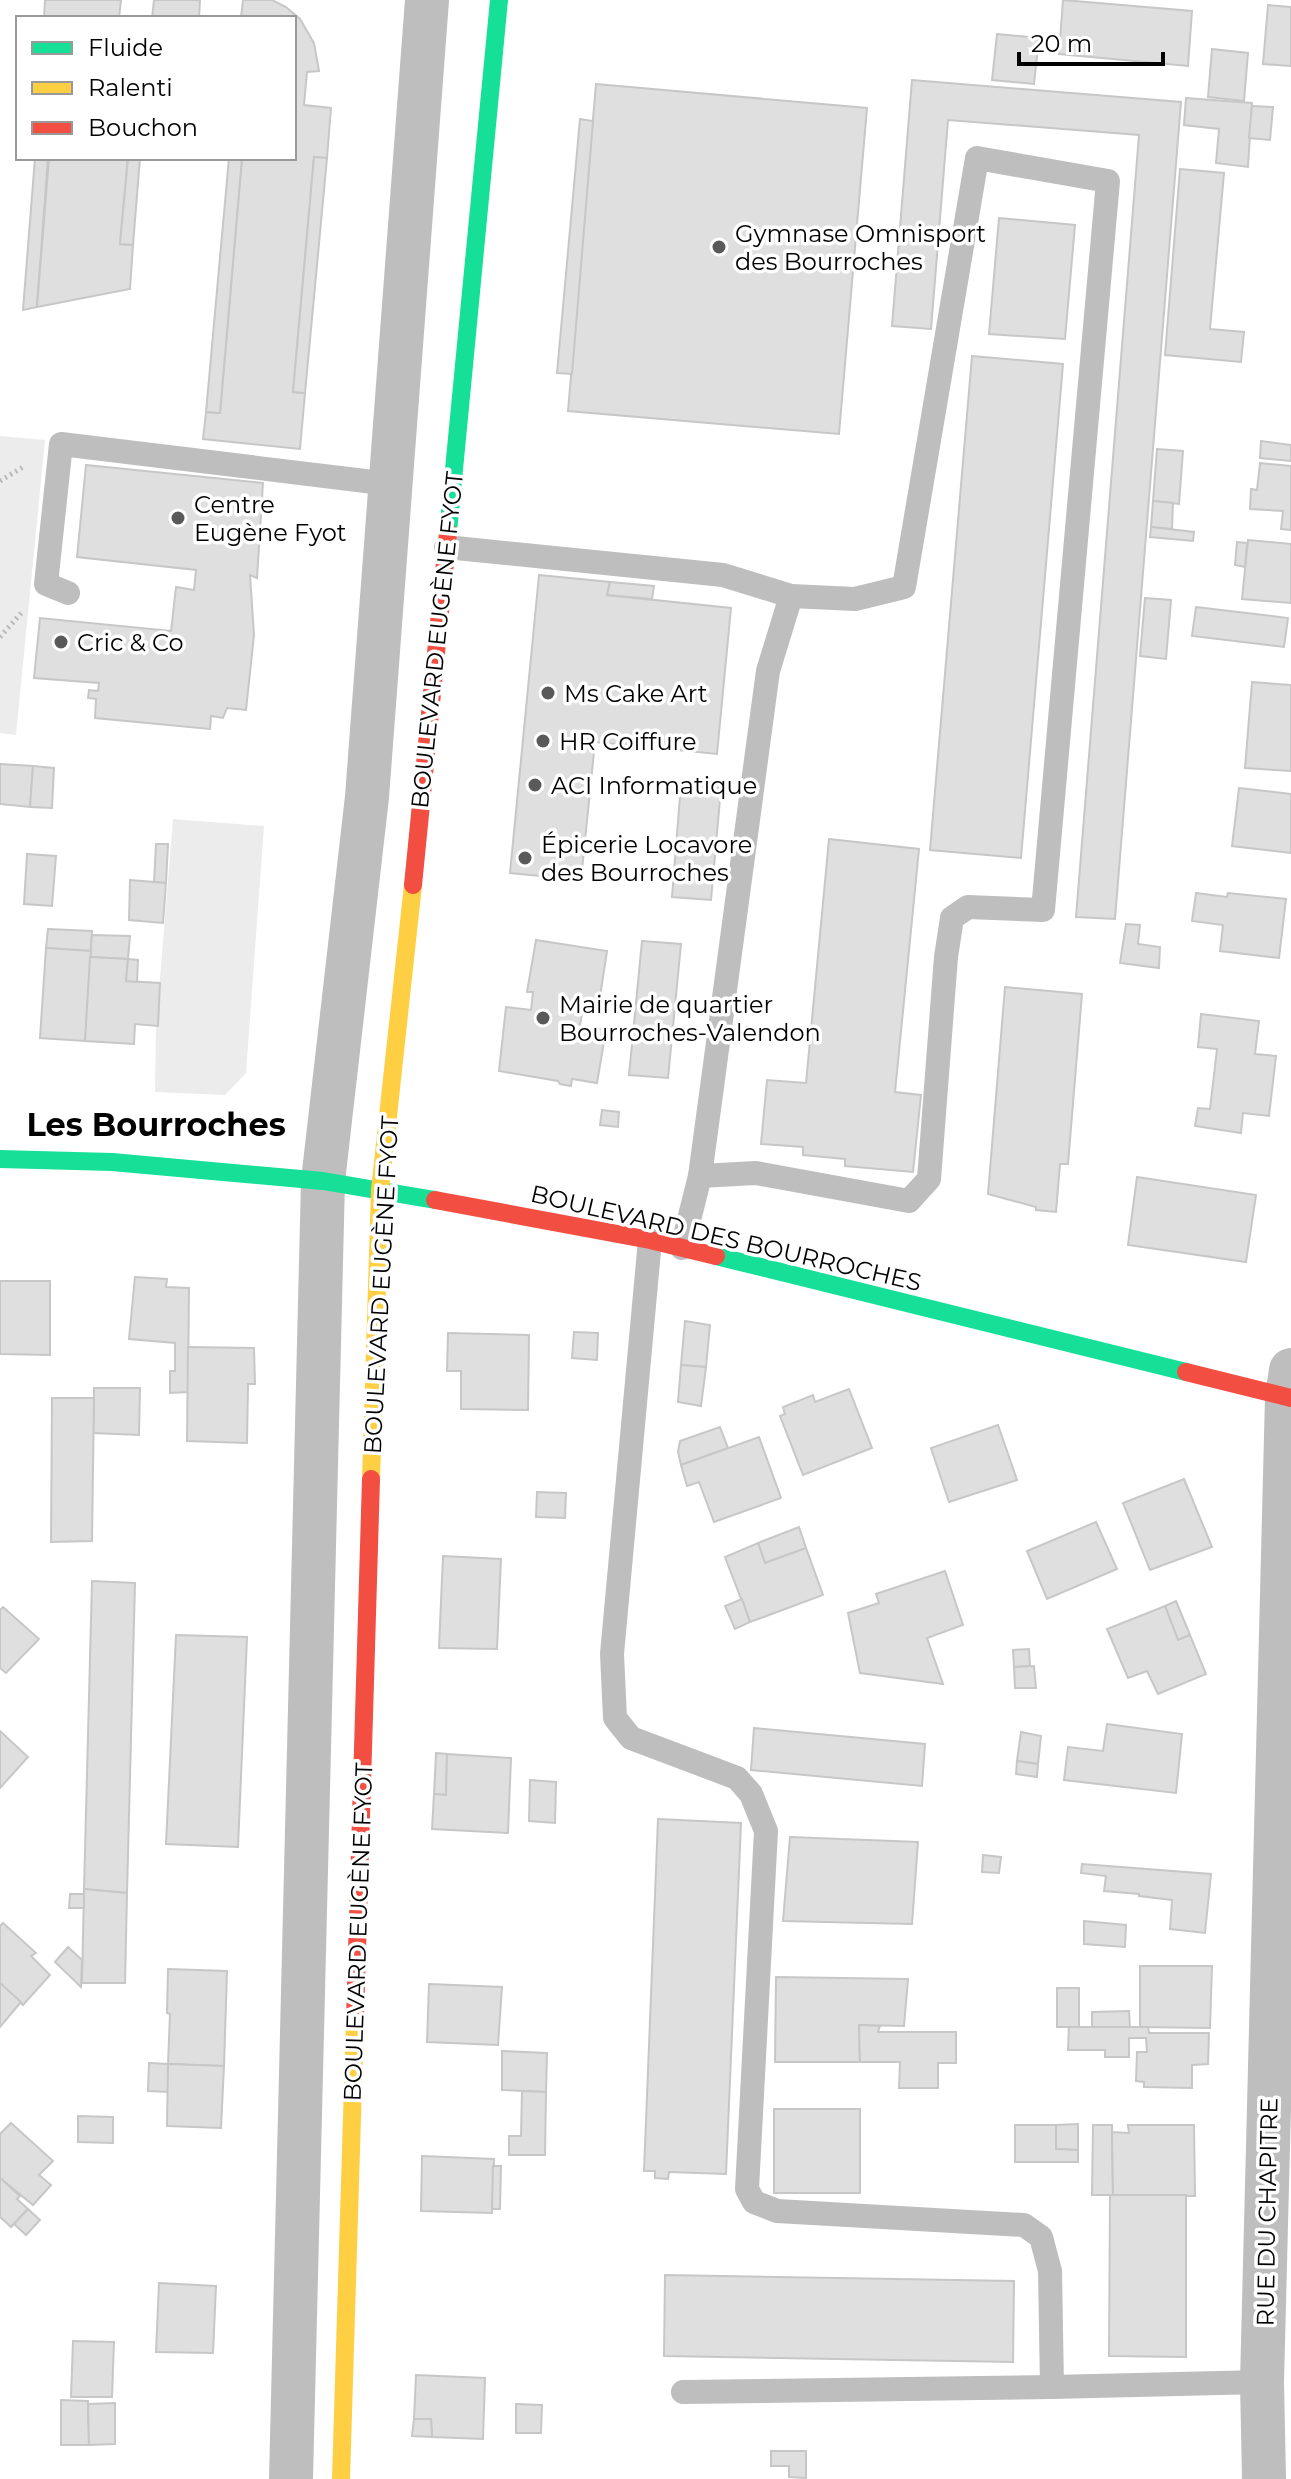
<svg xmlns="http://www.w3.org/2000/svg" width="1291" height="2479" font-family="Montserrat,sans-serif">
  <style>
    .green { fill: #ececec }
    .building { fill: #dfdfdf; stroke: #c7c7c7; stroke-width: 2 }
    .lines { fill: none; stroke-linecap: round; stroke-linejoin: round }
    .path { stroke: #b9b9b9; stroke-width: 5; stroke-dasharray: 2 4; stroke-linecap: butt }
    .lane { stroke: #bebebe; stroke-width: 24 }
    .street { stroke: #bebebe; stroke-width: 44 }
    .fast { stroke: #16e098; stroke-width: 18 }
    .slow { stroke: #ffcf43; stroke-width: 18 }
    .jam { stroke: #f24e42; stroke-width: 18 }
    .poi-dot { fill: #595959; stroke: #fff; stroke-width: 3 }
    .labels { text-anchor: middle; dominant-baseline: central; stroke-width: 7; stroke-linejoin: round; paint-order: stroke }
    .poi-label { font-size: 24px; fill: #000; stroke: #fff; text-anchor: start }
    .street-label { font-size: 24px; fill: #000; stroke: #fff }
    .district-label { font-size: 32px; font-weight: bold; fill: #000; stroke: #fff }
  </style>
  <rect width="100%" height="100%" fill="#fff"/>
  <!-- green -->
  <g class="green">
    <path d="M0,436L45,440L16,735L0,733Z"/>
    <path d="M173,819L264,826L246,1073L225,1095L155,1092L156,1027Z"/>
  </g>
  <!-- building -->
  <g class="building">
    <path d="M45,0H121L119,18H44Z"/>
    <path d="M154,0H200L199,18H152Z"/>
    <path d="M243,0H272L286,7L300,19L314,43L319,71L307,72L304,105L331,108L327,158L314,157L293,392L305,393L300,449L203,439L206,412L220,413L242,158H294V18H241Z"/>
    <path d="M1063,0L1192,11L1188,66L1059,54Z"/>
    <path d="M1268,5L1291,7V66L1263,64Z"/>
    <path d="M997,34L1039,38L1034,84L992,80Z"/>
    <path d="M1212,49L1248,53L1244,101L1208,97Z"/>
    <path d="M912,80L1181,102L1115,919L1076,917L1139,135L948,120L931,329L892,326Z"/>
    <path d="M596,84L867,108L839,434L568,411Z"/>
    <path d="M1186,98L1252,103L1248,167L1216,163L1219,129L1184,125Z"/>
    <path d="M1252,106L1273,107L1270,140L1249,138Z"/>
    <path d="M580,119L593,121L572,374L557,373Z"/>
    <path d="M314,157L327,158L305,393L293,392Z"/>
    <path d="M35,158H48L37,307L23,310Z"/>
    <path d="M49,158H128L120,244L133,245L130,289L37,307Z"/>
    <path d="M128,158H140L133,245L120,244Z"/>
    <path d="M229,158H242L220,413L206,412Z"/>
    <path d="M1180,169L1224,173L1210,329L1244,332L1241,362L1165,355Z"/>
    <path d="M999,218L1075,225L1065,339L989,334Z"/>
    <path d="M972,356L1063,364L1021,858L930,850Z"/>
    <path d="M1261,441L1291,445V461L1260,458Z"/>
    <path d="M1157,449L1183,451L1179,504L1153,501Z"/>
    <path d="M1260,463L1291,466V530L1281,529L1283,511L1250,509L1251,489L1257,490Z"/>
    <path d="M86,465L263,483L257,578L250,575L254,635L246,710L227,708L223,718L211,716L210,729L95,718L96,699L88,698L89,690L98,691L99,683L34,678L40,618L171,631L176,587L194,590L196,570L77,557Z"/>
    <path d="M1153,501L1173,503L1172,529L1151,527Z"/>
    <path d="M1151,527L1194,532L1193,541L1150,537Z"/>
    <path d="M1248,540L1291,544V603L1242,599Z"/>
    <path d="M1237,542L1247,543L1245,567L1235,565Z"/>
    <path d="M539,575L610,582L607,595L731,608L717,754L595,742L581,880L510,873Z"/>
    <path d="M610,582L654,586L652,599L607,595Z"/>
    <path d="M1145,598L1171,600L1166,659L1140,656Z"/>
    <path d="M1196,607L1288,618L1284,647L1192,636Z"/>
    <path d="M1252,682L1291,685V771L1245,768Z"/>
    <path d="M0,764L33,766L30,807L0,804Z"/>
    <path d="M33,766L54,768L52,808L30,807Z"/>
    <path d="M681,784L721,788L711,900L672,897Z"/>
    <path d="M1239,788L1291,794V853L1232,846Z"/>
    <path d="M829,839L919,849L895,1092L921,1095L913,1172L845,1166V1159L803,1155V1147L761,1144L767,1080L806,1083Z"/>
    <path d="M156,844H168L166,883L154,882Z"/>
    <path d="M27,854L56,856L52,906L24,904Z"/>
    <path d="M130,880L166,883L163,923L129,920Z"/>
    <path d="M1196,893L1227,897L1228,893L1286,899L1279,958L1220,951L1223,925L1192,921Z"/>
    <path d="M1126,924L1140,925L1138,944L1160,947L1159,968L1120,963Z"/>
    <path d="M48,929L92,931L91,951L46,948Z"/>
    <path d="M92,935L130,936L128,959L90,957Z"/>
    <path d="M536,940L607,951L599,1003L584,1000L580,1026L606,1030L597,1083L572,1079L571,1086L560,1084L558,1081L499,1071L506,1007L531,1010L533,992H527Z"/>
    <path d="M642,941L681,944L668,1078L629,1075Z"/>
    <path d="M46,948L91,951L85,1041L40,1038Z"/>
    <path d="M90,957L128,959L126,981L160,983L158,1026L135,1024L134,1044L85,1041Z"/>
    <path d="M128,959L138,960L137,982L126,981Z"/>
    <path d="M1005,987L1082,994L1068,1164H1060L1056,1212L1036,1210V1207L988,1194Z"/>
    <path d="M1201,1014L1259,1021L1255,1054L1276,1056L1269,1116L1243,1113L1241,1133L1195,1126L1198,1108L1210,1109L1217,1049L1198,1047Z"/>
    <path d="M602,1110L619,1112L618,1127L600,1125Z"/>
    <path d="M1137,1177L1256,1195L1246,1262L1128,1245Z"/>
    <path d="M135,1277L167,1279L166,1287L189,1288L188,1392L170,1393V1371H175V1343L129,1339Z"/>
    <path d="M0,1281H50V1355L0,1354Z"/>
    <path d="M685,1321L710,1325L706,1367L681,1365Z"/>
    <path d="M574,1332L598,1333L597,1360L572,1358Z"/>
    <path d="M448,1333L529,1335L528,1410L461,1409V1371H447Z"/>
    <path d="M188,1347L254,1348L255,1384H248L247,1443L187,1441Z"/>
    <path d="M681,1365L706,1367L701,1406L678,1402Z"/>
    <path d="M94,1388H140L139,1435L93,1433Z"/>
    <path d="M849,1389L872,1448L803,1475L780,1416L785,1414L783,1407L813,1395L815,1402Z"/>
    <path d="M52,1398H94L92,1541L51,1542Z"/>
    <path d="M998,1425L1017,1480L949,1502L931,1448Z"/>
    <path d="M720,1427L728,1448L681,1465L678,1452L680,1441Z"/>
    <path d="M759,1437L781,1498L714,1522L699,1482L687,1486L681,1465Z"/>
    <path d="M1184,1479L1212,1547L1150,1570L1123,1503Z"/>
    <path d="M537,1492L566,1493L565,1518L536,1517Z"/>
    <path d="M1096,1522L1117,1569L1047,1599L1027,1551Z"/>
    <path d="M799,1527L806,1548L765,1563L758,1543Z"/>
    <path d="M758,1543L765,1563L806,1548L823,1595L750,1622L725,1557Z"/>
    <path d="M443,1556L501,1559L497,1649L439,1648Z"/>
    <path d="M945,1571L963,1625L927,1638L943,1684L860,1673L848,1613L879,1603L876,1594Z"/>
    <path d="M92,1581L135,1583L127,1893L84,1889Z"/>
    <path d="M742,1599L750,1622L735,1629L725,1606Z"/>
    <path d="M1176,1601L1190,1635L1178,1640L1165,1606Z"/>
    <path d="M1165,1606L1178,1640L1190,1635L1206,1674L1158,1694L1147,1671L1128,1678L1107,1629Z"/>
    <path d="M3,1607L39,1639L6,1673L0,1668V1610Z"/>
    <path d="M176,1635L247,1637L238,1847L166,1844Z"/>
    <path d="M1029,1649L1030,1666L1014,1667L1013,1650Z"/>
    <path d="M1034,1666L1036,1688H1015L1014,1667Z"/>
    <path d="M1107,1724L1182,1734L1176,1793L1064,1780L1068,1747L1103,1751Z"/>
    <path d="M754,1728L925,1744L922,1786L751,1770Z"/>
    <path d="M0,1731L28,1757L0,1788Z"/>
    <path d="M1021,1732L1041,1736L1038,1764L1017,1761Z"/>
    <path d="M436,1753L447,1754L446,1795L434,1794Z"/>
    <path d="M447,1754L511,1758L508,1833L432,1829L434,1794L446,1795Z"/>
    <path d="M1017,1761L1038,1764L1037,1777L1016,1774Z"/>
    <path d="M530,1780L556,1782L555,1823L529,1821Z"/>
    <path d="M658,1819L741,1823L726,2174L669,2172L668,2179L655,2178V2171H644Z"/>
    <path d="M790,1837L918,1842L912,1924L783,1921Z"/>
    <path d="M983,1855L1001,1857L999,1873L982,1872Z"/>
    <path d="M1082,1864L1211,1874L1205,1933L1170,1929L1172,1900L1139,1896V1894L1104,1891L1106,1876L1081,1873Z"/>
    <path d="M84,1889L127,1893L125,1983H82Z"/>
    <path d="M70,1894H84V1908H69Z"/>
    <path d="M1084,1921L1126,1925L1125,1947L1084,1944Z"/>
    <path d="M3,1923L36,1953L31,1956L50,1975L23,2005L0,1983V1926Z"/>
    <path d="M68,1947L82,1960L81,1987L55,1962Z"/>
    <path d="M1140,1966H1212L1210,2028L1140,2027Z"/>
    <path d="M168,1969L227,1971L224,2066L168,2064L170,2014L167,2013Z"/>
    <path d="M776,1977L908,1979L904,2026L859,2025L860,2062H775Z"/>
    <path d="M0,1983L21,2002L0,2027Z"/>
    <path d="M429,1984L502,1987L498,2045L427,2042Z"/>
    <rect x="1057" y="1988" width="22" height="39"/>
    <path d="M1129,2011L1130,2028L1092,2027V2012Z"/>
    <path d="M859,2025L880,2026L878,2032H956V2063H938V2088H899L900,2062H860Z"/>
    <path d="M1069,2027H1148L1149,2033H1209L1208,2064L1192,2065V2088L1144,2087V2082L1136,2081L1137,2052H1147L1146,2038H1129V2057H1105V2050H1068Z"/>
    <path d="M502,2051L547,2053L546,2092L502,2090Z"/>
    <path d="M149,2063L168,2064V2092L148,2091Z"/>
    <path d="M168,2064L224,2066L221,2128L167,2126Z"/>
    <path d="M522,2091L546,2092L545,2155H509V2136H521Z"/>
    <rect x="774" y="2109" width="86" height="84"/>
    <path d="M78,2116L113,2117V2143L78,2142Z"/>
    <path d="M11,2123L53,2161L39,2175L51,2185L33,2205L0,2178V2134Z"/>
    <path d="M1078,2124V2150L1056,2149V2125Z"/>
    <path d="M1015,2125H1056V2149L1078,2150V2162H1015Z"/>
    <path d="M1093,2125H1112L1113,2195H1092Z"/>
    <path d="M1128,2125H1194L1195,2196L1113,2195L1112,2132L1129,2133Z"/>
    <path d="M422,2156L494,2159L492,2213L421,2211Z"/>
    <path d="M493,2166H501L500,2209H492Z"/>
    <path d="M0,2178L20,2196L17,2199L28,2209L11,2227L0,2217Z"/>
    <path d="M1110,2195H1186V2357L1109,2356Z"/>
    <path d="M28,2209L40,2220L26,2235L14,2224Z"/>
    <path d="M665,2275L1014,2281L1013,2362L664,2356Z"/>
    <path d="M159,2283L216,2286L213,2353L156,2352Z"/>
    <path d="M73,2341L114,2342L112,2397H71Z"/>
    <path d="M416,2375L485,2378L483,2439L432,2437L431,2419H414Z"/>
    <path d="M61,2400L88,2401L89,2445H61Z"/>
    <path d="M115,2403V2444L89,2445L88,2404Z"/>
    <path d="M516,2404L542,2405L541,2433H516Z"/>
    <path d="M414,2419H431L432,2437L412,2436Z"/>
    <path d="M771,2451H806V2478L789,2477V2466H771Z"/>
  </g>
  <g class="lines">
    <!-- path -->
    <g class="path">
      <path d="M0,481L23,467"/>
      <path d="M0,637L23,611"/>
    </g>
    <!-- lane -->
    <g class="lane">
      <path d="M446,547L723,575L791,596L855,599L904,587L977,158L1108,181L1043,910L968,907L952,918L946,957L929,1179L909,1201L756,1173L700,1176"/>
      <path d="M68,593L46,584L61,444L390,484"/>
      <path d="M650,1240L612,1654L615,1718L631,1738L737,1778L751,1794L766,1831L747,2189L754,2202L777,2211L1024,2225L1041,2237L1050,2271L1052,2387L1262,2382"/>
      <path d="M682,1248L700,1176L768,671L791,596"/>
      <path d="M683,2392L1052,2387"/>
    </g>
    <!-- street -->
    <g class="street">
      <path d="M291,2479L323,1181L367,797L427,0"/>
      <path d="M1264,2479L1262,2382L1287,1397L1291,1370"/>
    </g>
    <!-- fast -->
    <g class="fast">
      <path d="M448,532L499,0"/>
      <path d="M0,1159L112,1162L323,1181L435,1200"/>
      <path d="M716,1256L1186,1372"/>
    </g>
    <!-- slow -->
    <g class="slow">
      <path d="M371,1479L380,1190L413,885"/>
      <path d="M341,2479L355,2019"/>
    </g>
    <!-- jam -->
    <g class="jam">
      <path d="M413,885L448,532"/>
      <path d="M435,1200L650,1240L716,1256"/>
      <path d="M1186,1372L1291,1398"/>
      <path d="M355,2019L371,1479"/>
    </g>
  </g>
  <!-- markers -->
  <g class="poi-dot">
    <circle cx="719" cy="247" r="8"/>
    <circle cx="178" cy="518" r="8"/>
    <circle cx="61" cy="642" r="8"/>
    <circle cx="548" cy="693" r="8"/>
    <circle cx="543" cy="741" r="8"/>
    <circle cx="535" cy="785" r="8"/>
    <circle cx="525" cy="858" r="8"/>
    <circle cx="543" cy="1018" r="8"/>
  </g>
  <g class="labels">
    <!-- poi labels -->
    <g class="poi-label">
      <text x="735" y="233">Gymnase Omnisport<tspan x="735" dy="28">des Bourroches</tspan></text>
      <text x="194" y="504">Centre<tspan x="194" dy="28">Eugène Fyot</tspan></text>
      <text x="77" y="642">Cric &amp; Co</text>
      <text x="564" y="693">Ms Cake Art</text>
      <text x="559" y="741">HR Coiffure</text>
      <text x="551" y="785">ACI Informatique</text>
      <text x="541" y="844">Épicerie Locavore<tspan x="541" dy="28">des Bourroches</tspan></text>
      <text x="559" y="1004">Mairie de quartier<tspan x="559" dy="28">Bourroches-Valendon</tspan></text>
    </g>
    <!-- street labels -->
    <g class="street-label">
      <text transform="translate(437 640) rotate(-84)">BOULEVARD EUGÈNE FYOT</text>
      <text transform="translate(726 1238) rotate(13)">BOULEVARD DES BOURROCHES</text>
      <text transform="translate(381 1285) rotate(-87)">BOULEVARD EUGÈNE FYOT</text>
      <text transform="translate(358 1932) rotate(-88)">BOULEVARD EUGÈNE FYOT</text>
      <text transform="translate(1267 2212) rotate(-89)">RUE DU CHAPITRE</text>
    </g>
    <!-- district labels -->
    <g class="district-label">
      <text x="156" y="1124">Les Bourroches</text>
    </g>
  </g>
  <!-- legend -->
  <rect x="16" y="16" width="280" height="144" fill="#ffffff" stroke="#999999" stroke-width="2"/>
  <rect x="32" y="42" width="40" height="12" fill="#16e098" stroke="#999999" stroke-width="2"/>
  <text x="88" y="56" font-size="24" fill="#000000">Fluide</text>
  <rect x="32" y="82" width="40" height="12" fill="#ffcf43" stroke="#999999" stroke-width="2"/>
  <text x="88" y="96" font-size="24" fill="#000000">Ralenti</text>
  <rect x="32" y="122" width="40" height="12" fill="#f24e42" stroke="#999999" stroke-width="2"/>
  <text x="88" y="136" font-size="24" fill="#000000">Bouchon</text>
  <!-- scale -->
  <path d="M1019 52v12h144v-12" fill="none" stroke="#000000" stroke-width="4"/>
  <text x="1031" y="52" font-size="24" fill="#000000" stroke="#ffffff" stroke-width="6" paint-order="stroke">20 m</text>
</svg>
